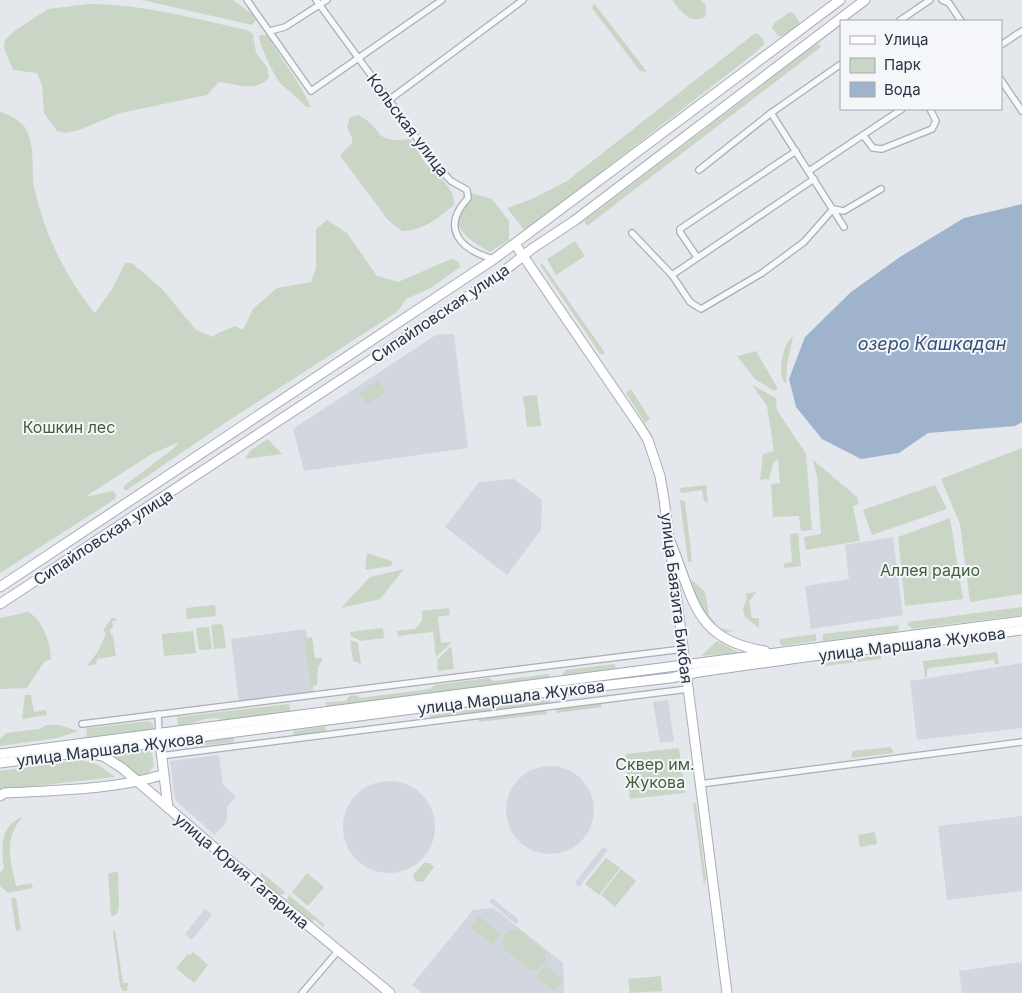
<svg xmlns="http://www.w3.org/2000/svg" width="1022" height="993" font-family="Inter,sans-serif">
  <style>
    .built { fill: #d2d6de }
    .green { fill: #c9d6c5 }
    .water { fill: #9fb4cc }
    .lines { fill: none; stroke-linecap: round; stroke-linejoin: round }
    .street-casing { stroke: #a9aeb7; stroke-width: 8 }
    .secondary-casing { stroke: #a9aeb7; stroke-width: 11 }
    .primary-casing { stroke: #a3abb8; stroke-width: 11 }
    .street { stroke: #f7f8fa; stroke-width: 5.5 }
    .secondary { stroke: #fff; stroke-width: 9 }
    .primary { stroke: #fff; stroke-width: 9 }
    .labels { text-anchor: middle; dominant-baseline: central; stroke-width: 4; stroke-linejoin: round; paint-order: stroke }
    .street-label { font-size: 16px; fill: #2b3445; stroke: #f4f6f9 }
    .park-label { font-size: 16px; fill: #3f6138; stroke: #f4f6f9 }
    .water-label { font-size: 18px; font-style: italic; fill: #34527a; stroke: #f4f6f9 }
  </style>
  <rect width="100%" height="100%" fill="#e4e7ec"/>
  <!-- built -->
  <g class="built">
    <path d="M454,334L468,448L304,471L293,429L436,335Z"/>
    <path d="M514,479L542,500L541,530L507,575L445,527L479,482Z"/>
    <path d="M893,537L903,615L811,629L805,586L849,579L845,545Z"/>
    <path d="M306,629L314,692L239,702L231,639Z"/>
    <path d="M1022,663V728L917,740L910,681Z"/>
    <path d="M668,700L674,741L660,743L653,702Z"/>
    <path d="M219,755L223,785L236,796L227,807V821L215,835L175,800L170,761Z"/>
    <circle cx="550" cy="810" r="44"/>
    <circle cx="389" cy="827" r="46"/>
    <path d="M1022,816V891L947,900L938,826Z"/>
    <path d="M603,847L608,850L579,887L575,883Z"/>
    <path d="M492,898L519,920L516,924L489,902Z"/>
    <path d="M494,908L563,963L564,993H422L412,985L473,910Z"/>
    <path d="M205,909L212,915L192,940L185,934Z"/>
    <path d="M1022,962V993H962L959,971Z"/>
  </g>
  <!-- green -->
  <g class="green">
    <path d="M142,0H233L252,14L256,20L252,25Z"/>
    <path d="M672,0H701L706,6L705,17C689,25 681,11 672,0Z"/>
    <path d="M594,3L647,72L640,71L592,8Z"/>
    <path d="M89,4C142,4 196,19 247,30L253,34L256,53L267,67L269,77C257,93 237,84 219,82L207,95L120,113L79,130L65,133L57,131L44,113L42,85L37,73L13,70L4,48L5,40L13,32L48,9Z"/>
    <path d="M790,12L794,13L800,24L782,36H778L772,28L774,23Z"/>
    <path d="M754,34H758L763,39L764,44L755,53L525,231L507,208L532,199L567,181Z"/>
    <path d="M259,35H267C281,60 299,80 311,107H306C298,98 291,93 282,85C276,80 258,43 259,35Z"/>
    <path d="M818,43L821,47L587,226L584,221Z"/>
    <path d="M0,112C10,115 23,121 27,131C36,150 30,175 36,195C46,237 68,281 95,313L112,289L125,263H132L163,290L196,330L213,337C221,330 226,331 235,326L243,330L253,309L277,288L311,282L316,268V229L327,220L347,233L377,276L398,282L451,259L458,261L460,267L431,288L406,299L397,312L231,419L127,490H124V486L174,448L179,442L150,455L85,497L113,491L116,495L115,499L0,573Z"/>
    <path d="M358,115C385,128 371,144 410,139C416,146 419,155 425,163C436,176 455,186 454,205C438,218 423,231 402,231L388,220L341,157V154L352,143V138L347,127L350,117Z"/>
    <path d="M471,193L492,199L509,221V240L490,252C475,243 450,230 460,210C464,203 471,201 471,193Z"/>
    <path d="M575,241L585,256L556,275L547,259Z"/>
    <path d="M542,263L605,353L601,355L540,265Z"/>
    <path d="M793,336L787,364L786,384C776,375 783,343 793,336Z"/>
    <path d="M756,351L778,389L774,391L755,379L737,356Z"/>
    <path d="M378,380L386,392L367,405L359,393Z"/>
    <path d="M752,385L776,398L777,410L806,454L812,530L801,531L799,516L773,517L771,484L780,483L778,458L773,464L769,479L760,480L763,454L774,451L767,406Z"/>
    <path d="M631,389L650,419L645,423L626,393Z"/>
    <path d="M537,395L541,426L527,427L523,396Z"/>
    <path d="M268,439L282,454L245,459L251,450Z"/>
    <path d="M1022,448V594L970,602L960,524L941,479Z"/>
    <path d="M813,460L857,497L859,504L853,506L860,541L806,550L804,537L821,534L817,477Z"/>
    <path d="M706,485L708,503L704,501L702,490L681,493L680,488Z"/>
    <path d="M935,485L947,509L872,535L863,510Z"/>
    <path d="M680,500L685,501L692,562H688Z"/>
    <path d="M950,518L963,599L905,606L898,537Z"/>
    <path d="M798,533L801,566L784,568V564L792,562L790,534Z"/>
    <path d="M367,553L391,561L393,562L391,566L365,570Z"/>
    <path d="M404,569L380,599L341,608L370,577Z"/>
    <path d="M691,579L705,592L709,615L719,628L734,631L720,633L697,603Z"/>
    <path d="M756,592L749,602L752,618H759V628L745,617L743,609L747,598L745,594Z"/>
    <path d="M215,605L216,616L187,619L186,608Z"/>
    <path d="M1022,607V615L912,629L908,625V622Z"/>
    <path d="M449,608L450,615L438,617L441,643L452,642L436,657L433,632L398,636L397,631L415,629L422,621V611Z"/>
    <path d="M28,612C42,619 51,643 51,659L44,662L27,688L0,689V618Z"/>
    <path d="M112,618H115L117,621H112L113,628L110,629L111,635H113L116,656L97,659L96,664L87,666L99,650L106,633L103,630Z"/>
    <path d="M220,624L223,625L226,648L214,649L211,625Z"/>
    <path d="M899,625V629L895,632L823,641V634Z"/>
    <path d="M209,627L212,649L199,650L196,628Z"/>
    <path d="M383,628L384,638L361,641L351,636L350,632Z"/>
    <path d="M193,631L196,653L164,656L162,634Z"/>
    <path d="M816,634V641L782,646L779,641L780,639Z"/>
    <path d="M312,637L315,658H323L318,668L317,685L311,686L304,639Z"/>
    <path d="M350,640L358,643L361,664L353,661Z"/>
    <path d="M717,641L740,653L701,656Z"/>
    <path d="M451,646L454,669L438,671L437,660Z"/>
    <path d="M997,652L999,664H995L994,660L929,668L927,670V677H925L923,661Z"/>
    <path d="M881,655V659L824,666V663Z"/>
    <path d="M615,664L616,672L562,677L565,670Z"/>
    <path d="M549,674L550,680L333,707L326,705V702L346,701L349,696L356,695L360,698L430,689L434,685L489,678L494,681Z"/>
    <path d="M25,695H31L34,712L46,710L47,715L22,719Z"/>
    <path d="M550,700V704L430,719V715Z"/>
    <path d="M601,703L602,707L557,713L556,709Z"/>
    <path d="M289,704L291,712L224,720C208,714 193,725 178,726L177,717Z"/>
    <path d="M546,710L547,714L479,722V719Z"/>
    <path d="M149,721L153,724L154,730L86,738L87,728Z"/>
    <path d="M46,725H59L78,731L57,738L0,746V739L6,733L40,729Z"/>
    <path d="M325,726L326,731L294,736L293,731Z"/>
    <path d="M234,737V742L183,748L182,744Z"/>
    <path d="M891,747L894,753L851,758L853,751Z"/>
    <path d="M147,748L152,754L154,766L148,773L135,777L99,752Z"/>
    <path d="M679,748L685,793L630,799L625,754Z"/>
    <path d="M82,760L99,765L115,777L0,790V771Z"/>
    <path d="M693,802L696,804L706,878L704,885Z"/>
    <path d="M23,817C3,837 11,861 16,886L31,883L33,888L8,893L0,886V873L4,868C1,848 0,824 23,817Z"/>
    <path d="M875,832L877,844L860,847L858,835Z"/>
    <path d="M606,858L620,868L599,895L585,884Z"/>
    <path d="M424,863H430L434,867L423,882L415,881L413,875Z"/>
    <path d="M621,869L636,881L615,907L601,895Z"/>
    <path d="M118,872L119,908L116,915L111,916L108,873Z"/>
    <path d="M261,872L286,893L280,895L260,879Z"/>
    <path d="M307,873L324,887L308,906L292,892Z"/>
    <path d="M289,895L325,925L323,927L314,919L312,922L290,903L287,900Z"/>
    <path d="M11,898H16L21,930L16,931Z"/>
    <path d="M479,916L501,934L492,945L470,927Z"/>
    <path d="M518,929L544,950L546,960L538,970L529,969L503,948L502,939L509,930Z"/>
    <path d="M115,930L123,983H128L127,991H123L120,986L113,932Z"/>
    <path d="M193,952L208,965L194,983L176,968L188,954L190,955Z"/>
    <path d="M545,965L563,980L554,991L536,976Z"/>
    <path d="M661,976L662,991L630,993L628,979Z"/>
  </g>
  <!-- water -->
  <path class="water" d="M1022,204V422L1015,426L928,433L899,453L861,459L822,439L796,407L789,379L805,337L851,292L900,257L964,218Z"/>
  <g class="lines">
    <!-- street casing -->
    <g class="street-casing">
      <g id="street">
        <path d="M247,0L311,91L442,0"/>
        <path d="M316,0L438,167L451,181L467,190L468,198C440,228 460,250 494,259"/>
        <path d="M942,0L949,3L961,21"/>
        <path d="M899,21L930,0"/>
        <path d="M270,31L285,27L327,0"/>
        <path d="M1001,45L1022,31"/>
        <path d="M1001,80L1022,111"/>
        <path d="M389,100L523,0"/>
        <path d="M771,113L844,227"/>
        <path d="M863,135L873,148L882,149L932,129L936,121L930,109"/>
        <path d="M699,170L771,113L841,64"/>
        <path d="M809,171L902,109"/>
        <path d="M632,233L672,275L690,302L701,309L762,273L804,242L833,209L844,211L881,189"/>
        <path d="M697,257L680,232V229L796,151"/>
        <path d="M672,275L814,179"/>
        <path d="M158,714L159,734"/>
        <path d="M82,724L683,649"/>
        <path d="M160,756L688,689"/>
        <path d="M700,784L1022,742"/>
        <path d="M302,993L338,951"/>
      </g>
    </g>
    <!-- secondary casing -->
    <g class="secondary-casing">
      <g id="secondary">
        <path d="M515,244L640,427L648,440L660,476L664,499L727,993"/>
        <path d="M0,587L494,259L840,0"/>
        <path d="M0,604L494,279L533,248L574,221L865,0"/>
        <path d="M159,734L168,808"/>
        <path d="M85,753L103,756L122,768L224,856L390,993"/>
        <path d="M0,796L4,793C57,790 112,790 162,775"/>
      </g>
    </g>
    <!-- primary casing -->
    <g class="primary-casing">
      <g id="primary">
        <path d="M669,539C694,596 692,640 765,651"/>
        <path d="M0,754L1022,621"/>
        <path d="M0,763L497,698L670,678L699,672L805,657L1022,630"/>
      </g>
    </g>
    <!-- street -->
    <use href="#street" class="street"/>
    <!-- secondary -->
    <use href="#secondary" class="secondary"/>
    <!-- primary -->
    <use href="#primary" class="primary"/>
  </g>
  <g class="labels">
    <!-- street labels -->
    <g class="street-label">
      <text transform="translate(408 125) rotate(53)">Кольская улица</text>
      <text transform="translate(440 313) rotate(-34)">Сипайловская улица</text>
      <text transform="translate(103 537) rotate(-33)">Сипайловская улица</text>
      <text transform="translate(677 598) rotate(83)">улица Баязита Бикбая</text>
      <text transform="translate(912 644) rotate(-7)">улица Маршала Жукова</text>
      <text transform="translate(511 697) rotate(-7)">улица Маршала Жукова</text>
      <text transform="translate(110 749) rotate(-7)">улица Маршала Жукова</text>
      <text transform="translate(242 871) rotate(40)">улица Юрия Гагарина</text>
    </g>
    <!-- park labels -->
    <g class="park-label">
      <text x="69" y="427">Кошкин лес</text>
      <text x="930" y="570">Аллея радио</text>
      <text x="655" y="764">Сквер им.<tspan x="655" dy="18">Жукова</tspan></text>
    </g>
    <!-- water labels -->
    <g class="water-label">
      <text x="932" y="343">озеро Кашкадан</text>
    </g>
  </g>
  <!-- legend -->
  <rect x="840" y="20" width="162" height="90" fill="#f4f6f9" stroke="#a4a8b1"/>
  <rect x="850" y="36" width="25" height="8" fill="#ffffff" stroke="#a4a8b1"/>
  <text x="884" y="45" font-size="15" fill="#2b3445">Улица</text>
  <rect x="850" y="58" width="25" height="15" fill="#c9d6c5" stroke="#a4a8b1"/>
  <text x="884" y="70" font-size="15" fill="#2b3445">Парк</text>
  <rect x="850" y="82" width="25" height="15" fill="#9fb4cc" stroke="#a4a8b1"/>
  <text x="884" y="95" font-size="15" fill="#2b3445">Вода</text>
</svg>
